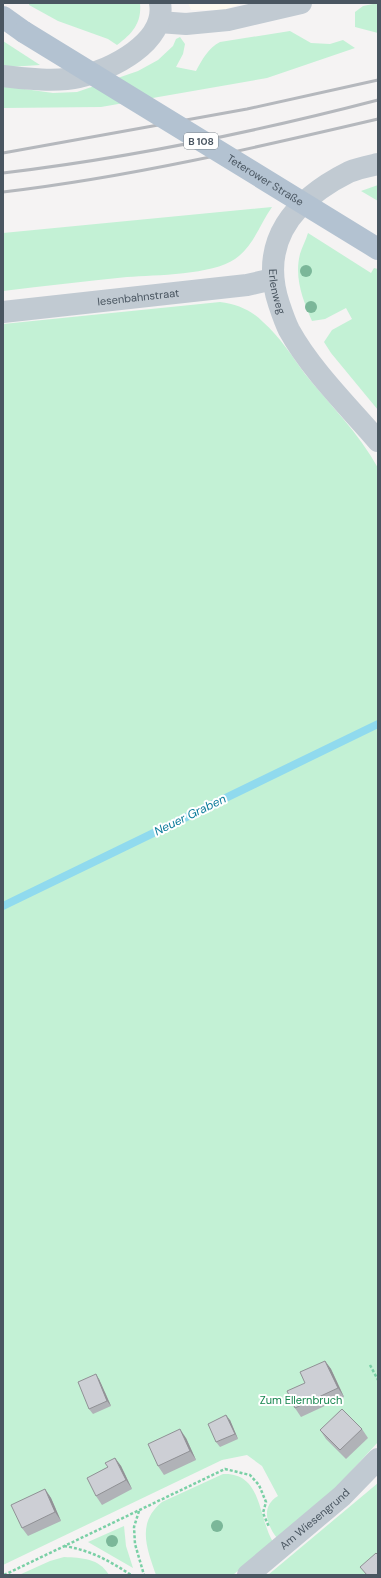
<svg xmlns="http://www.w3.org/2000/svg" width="381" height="1578" font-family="'DM Sans',sans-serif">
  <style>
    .commercial { fill: #fdf9ef }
    .green { fill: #c3f1d5 }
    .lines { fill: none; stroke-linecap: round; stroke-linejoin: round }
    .stream { stroke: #90daee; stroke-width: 8 }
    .path { stroke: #7ad0a6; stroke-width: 2.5; stroke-dasharray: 3 2; stroke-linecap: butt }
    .minor { stroke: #c1cad2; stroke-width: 22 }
    .major { stroke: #b3c2d1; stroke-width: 22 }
    .rail { stroke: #b5b8bd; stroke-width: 3 }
    .major-bridge { stroke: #b3c2d1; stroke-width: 22 }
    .tree { fill: #7bb799 }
    .wall { fill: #b0b2b7 }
    .shaded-wall { fill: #909195 }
    .building { fill: #cdcfd5; stroke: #909195 }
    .labels { text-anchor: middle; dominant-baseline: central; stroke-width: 4; stroke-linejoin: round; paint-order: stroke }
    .shield { fill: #fff; stroke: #808990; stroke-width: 1 }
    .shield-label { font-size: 10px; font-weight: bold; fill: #4a5661 }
    .street-label { font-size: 11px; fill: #4a5661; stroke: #fff }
    .park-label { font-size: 11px; fill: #17864f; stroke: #fff }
    .water-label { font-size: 12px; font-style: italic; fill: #0c7c9b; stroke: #fff }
  </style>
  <rect width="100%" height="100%" fill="#f5f3f3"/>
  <!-- commercial -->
  <path class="commercial" d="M188,3H243L223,10H191Z"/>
  <!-- green -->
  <g class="green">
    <path d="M29,3H140C142,23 132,34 117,45L108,39L58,21L29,5Z"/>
    <path d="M378,3V33L355,27V12L363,6Z"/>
    <path d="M290,31L311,43L330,44L343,40L355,48L267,78L101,107L3,108V86L53,93L77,92L138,71L158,60L173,46L176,39L180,37L185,44L183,54L176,67L196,71C202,60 208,48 220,42Z"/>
    <path d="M3,41L40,65L9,67L3,66Z"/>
    <path d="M378,185V201L361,191Z"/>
    <path d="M272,207C260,224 253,247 235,259C212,275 156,275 127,277C86,281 44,286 3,291V233Z"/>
    <path d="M308,233L371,273L374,268L378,269V410L331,353L324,342L332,330L352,319L346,308L325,319L312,321C303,300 294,278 300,254C302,247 306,240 308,233Z"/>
    <path d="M220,302C237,304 251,310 263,322C280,337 292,356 305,374C330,405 359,433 378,468V1442L334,1490L277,1538C266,1524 261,1506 278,1496L262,1466L247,1455L222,1460L3,1565V324Z"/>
    <path d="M223,1474C262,1472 258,1517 273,1542L233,1575H156C147,1549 136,1523 162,1502Z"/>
    <path d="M378,1483V1575H268Z"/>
    <path d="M124,1526L126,1546L133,1568L88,1542Z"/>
    <path d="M64,1557C82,1558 99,1558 109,1575H19L50,1561Z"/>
  </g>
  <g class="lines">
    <!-- stream -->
    <path class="stream" d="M3,906L378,724"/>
    <!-- path -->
    <g class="path">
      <path d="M370,1365L378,1380"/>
      <path d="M139,1511L134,1527L135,1544L144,1575"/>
      <path d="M64,1546C90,1550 110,1561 131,1575"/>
      <path d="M4,1575L225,1469L250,1475L259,1485L266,1502L263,1513L269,1527"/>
    </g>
    <!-- minor -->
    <g class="minor">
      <path d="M159,22L186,24L228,20L301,3"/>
      <path d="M3,76C24,79 59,82 79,77C111,70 167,42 160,3"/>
      <path id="s1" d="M378,164C369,166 358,168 349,172C295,199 258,241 279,304C282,313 285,322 289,330C311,370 348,406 378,441"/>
      <path id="s2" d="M3,312L247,285L273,279"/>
      <path id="s3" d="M248,1575L342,1496L378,1459"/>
    </g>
    <!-- major -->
    <path class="major" d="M3,17L24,32"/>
    <!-- rail -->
    <g class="rail">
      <path d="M3,153L247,109L378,80"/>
      <path d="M3,173C129,158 255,132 378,100"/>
      <path d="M3,192C130,177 254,148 378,119"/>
    </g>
    <!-- major-bridge -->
    <path class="major-bridge" id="s4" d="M24,32L378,249"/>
  </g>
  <!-- trees -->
  <g class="tree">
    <circle cx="306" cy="271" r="6"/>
    <circle cx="311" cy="307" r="6"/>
    <circle cx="217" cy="1526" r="6"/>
    <circle cx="112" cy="1541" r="6"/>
  </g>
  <!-- wall -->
  <g class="wall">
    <path d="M325,1361L331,1369L344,1397L301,1417L295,1408L305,1383Z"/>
    <path d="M99,1379L111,1406L93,1414L89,1409Z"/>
    <path d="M230,1420L238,1439L220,1447L216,1442Z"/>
    <path d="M362,1429L368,1438L346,1459L326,1439L320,1430Z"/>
    <path d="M186,1438L196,1460L164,1475L158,1466Z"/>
    <path d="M115,1458L121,1466L132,1489L102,1505L96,1496L108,1467Z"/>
    <path d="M45,1489L51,1498L61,1521L28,1536L22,1528Z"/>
  </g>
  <!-- shaded-wall -->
  <g class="shaded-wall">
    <path d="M325,1361L331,1369L344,1397L338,1388Z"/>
    <path d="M96,1374L99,1379L111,1406L107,1401Z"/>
    <path d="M226,1415L230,1420L238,1439L235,1434Z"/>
    <path d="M180,1429L186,1438L196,1460L190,1451Z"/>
    <path d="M115,1458L121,1466L132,1489L126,1480Z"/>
    <path d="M45,1489L51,1498L61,1521L55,1512Z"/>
  </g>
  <!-- building -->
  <g class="building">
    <path d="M325,1361L338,1388L295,1408L287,1391L305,1383L300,1372Z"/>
    <path d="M96,1374L107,1401L89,1409L78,1382Z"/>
    <path d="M342,1409L362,1429L340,1450L320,1430Z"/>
    <path d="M226,1415L235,1434L216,1442L208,1424Z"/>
    <path d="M180,1429L190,1451L158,1466L148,1444Z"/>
    <path d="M115,1458L126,1480L96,1496L87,1478L108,1467L105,1463Z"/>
    <path d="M45,1489L55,1512L22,1528L11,1505Z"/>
    <path d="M376,1553L378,1555V1575H367L360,1567Z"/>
  </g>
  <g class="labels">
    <!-- shield labels -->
    <rect class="shield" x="184" y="133" width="34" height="16" rx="3"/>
    <g class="shield-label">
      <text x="201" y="141">B 108</text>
    </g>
    <!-- street labels -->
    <g class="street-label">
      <text stroke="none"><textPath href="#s4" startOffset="283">Teterower Straße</textPath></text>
      <text stroke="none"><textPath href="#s1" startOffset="183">Erlenweg</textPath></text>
      <text stroke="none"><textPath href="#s2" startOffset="136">Iesenbahnstraat</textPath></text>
      <text stroke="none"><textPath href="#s3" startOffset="87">Am Wiesengrund</textPath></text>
    </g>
    <!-- park labels -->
    <g class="park-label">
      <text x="301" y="1400">Zum Ellernbruch</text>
    </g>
    <!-- water labels -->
    <g class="water-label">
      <text transform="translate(190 815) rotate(-26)">Neuer Graben</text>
    </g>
  </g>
  <!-- border -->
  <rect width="381" height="1578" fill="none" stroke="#4a5661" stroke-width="8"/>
</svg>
